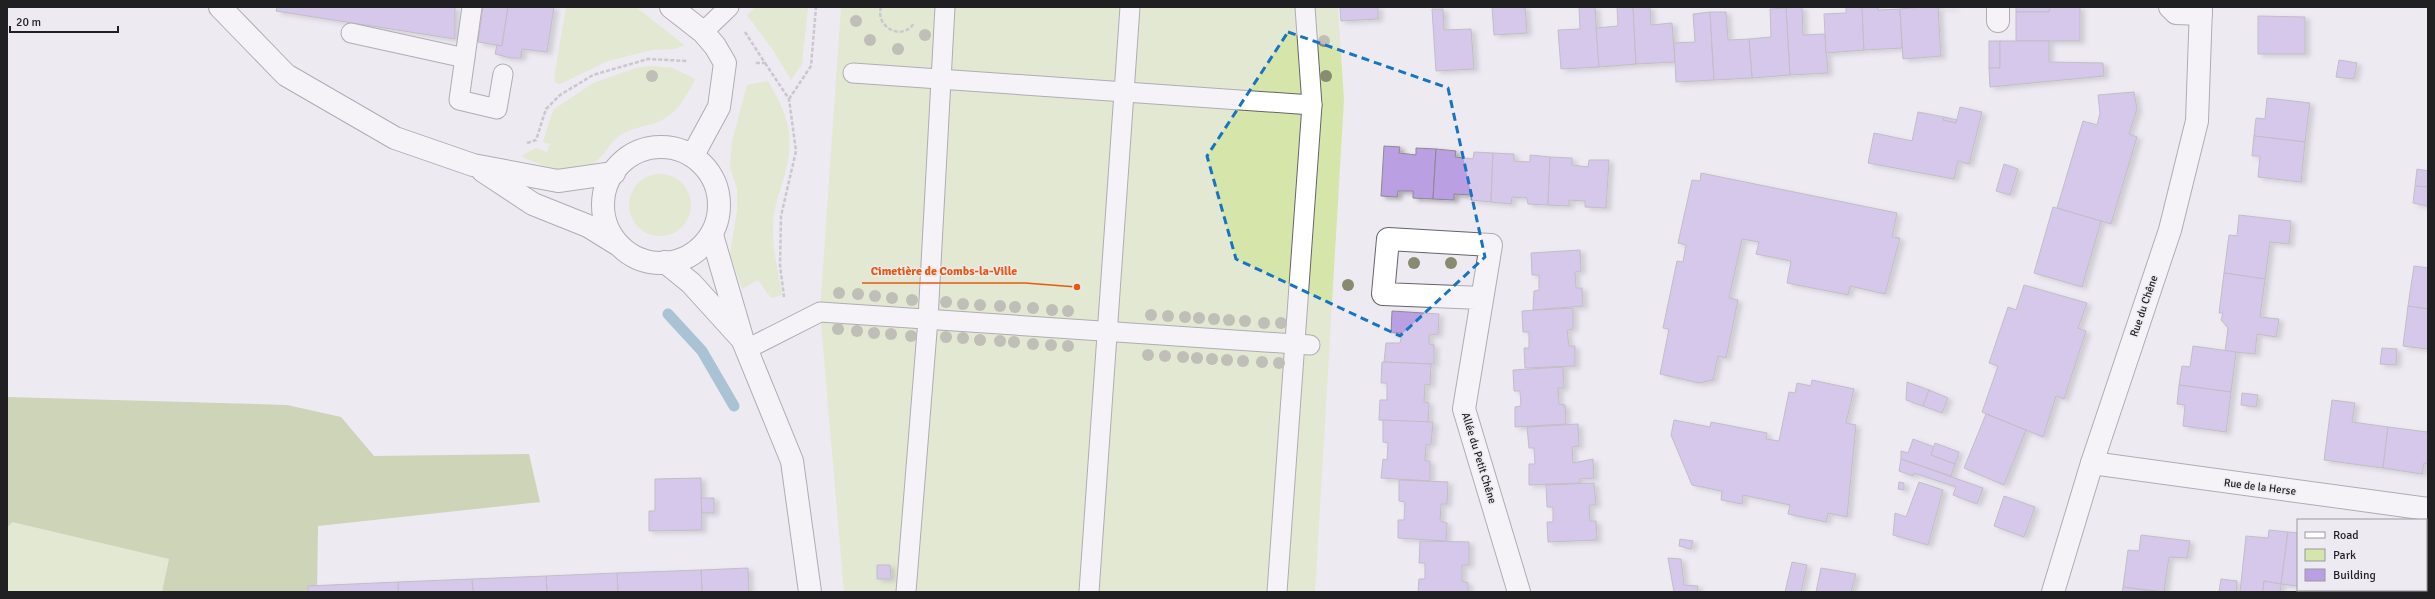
<svg xmlns="http://www.w3.org/2000/svg" width="2435" height="599" font-family="Signika,sans-serif">
  <style>
    .green { fill: #d6e6ab }
    .forest { fill: #a7ba70 }
    .lines { fill: none; stroke-linecap: round; stroke-linejoin: round }
    .stream { stroke: #5895b0; stroke-width: 11 }
    .building { fill: #ba9fe3; stroke: #8c8990; filter: url(#shadow) }
    .service-casing { stroke: #656369; stroke-width: 21 }
    .minor-casing { stroke: #656369; stroke-width: 24 }
    .tertiary-casing { stroke: #656369; stroke-width: 24 }
    .secondary-casing { stroke: #656369; stroke-width: 24 }
    .path { stroke: #a09ea4; stroke-width: 2.5; stroke-dasharray: 4 2; stroke-linecap: butt }
    .service { stroke: #fff; stroke-width: 19 }
    .minor { stroke: #fff; stroke-width: 22 }
    .tertiary { stroke: #fff; stroke-width: 22 }
    .secondary { stroke: #fff; stroke-width: 22 }
    .tree { fill: #878b70 }
    .marked { fill: none; stroke: #1774c1; stroke-width: 3; stroke-dasharray: 8 5; stroke-linejoin: round }
    .labels { text-anchor: middle; dominant-baseline: central; stroke-width: 3; stroke-linejoin: round; paint-order: stroke }
    .street-label { font-size: 11px; fill: #201f22; stroke: #edeaf2 }
    .leader { fill: none; stroke: #e8590c; stroke-width: 1.5 }
    .callout-dot { fill: #e8590c; stroke: #edeaf2; stroke-width: 1.5 }
    .callout-label { font-size: 12px; text-anchor: middle; font-weight: bold; fill: #e8590c; stroke: #edeaf2; stroke-width: 3; stroke-linejoin: round; paint-order: stroke }
  </style>
  <defs>
    <filter id="shadow"><feDropShadow dx="4.5" dy="2.5" stdDeviation="2" flood-color="#0004"/></filter>
  </defs>
  <rect width="100%" height="100%" fill="#edeaf2"/>
  <!-- green -->
  <g class="green">
    <path d="M566,7H636L684,45L675,49L652,50L608,61L560,84L556,83L554,78Z"/>
    <path d="M756,7H808L802,64L791,80L773,50L747,15Z"/>
    <path d="M841,7H1338L1344,100L1315,592H844L820,312Z"/>
    <path d="M652,66L673,68L695,79C686,97 676,116 655,123C645,126 634,128 624,133C611,139 608,151 599,159C578,179 542,167 521,156L536,148L547,152L550,144L543,142L553,110L593,83L636,68Z"/>
    <path d="M768,81C788,115 796,137 784,177C781,189 775,203 774,215C770,241 778,270 782,295L771,298L758,280L742,289L730,254L737,211V188L730,168L732,142L747,85Z"/>
    <circle cx="660" cy="205" r="31"/>
    <path d="M12,522L169,559L162,592H7V528Z"/>
  </g>
  <!-- forest -->
  <path class="forest" d="M7,397L287,405L341,417L374,456L529,454L540,502L318,526L317,592H162L169,559L12,522L7,528Z"/>
  <g class="lines">
    <!-- stream -->
    <path class="stream" d="M668,314L702,351L734,406"/>
  </g>
  <!-- building -->
  <g class="building">
    <path d="M277,7H455V39L276,11Z"/>
    <path d="M483,7H508L502,46L478,42Z"/>
    <path d="M508,7H554L547,52L522,49L521,58H511L495,54L497,45L502,46Z"/>
    <path d="M1340,7H1378V19L1341,21Z"/>
    <path d="M1492,7H1525L1527,33L1494,35Z"/>
    <path d="M1579,7H1595L1599,67L1561,69L1558,30L1580,29Z"/>
    <path d="M1617,7H1633L1636,64L1599,67L1596,28L1618,26Z"/>
    <path d="M1633,7H1650L1651,25L1672,23L1675,62L1636,64Z"/>
    <path d="M1802,7L1803,35L1825,34L1828,73L1790,75L1786,8Z"/>
    <path d="M1846,7H1862L1864,50L1826,53L1824,14L1846,13Z"/>
    <path d="M1862,7H1878V10L1900,9L1902,48L1864,50Z"/>
    <path d="M1922,7H1954L1938,8L1941,56L1903,59L1900,9Z"/>
    <path d="M2016,7H2050L2049,12H2016Z"/>
    <path d="M2050,7H2080V41H2016V12H2049Z"/>
    <path d="M1786,8L1790,75L1752,78L1749,39L1771,37L1770,9Z"/>
    <path d="M1432,9H1443L1444,30L1471,29L1474,69L1436,71Z"/>
    <path d="M1710,12L1714,80L1676,82L1674,43L1695,42L1693,14Z"/>
    <path d="M1710,12H1726L1728,40L1749,39L1752,78L1714,80Z"/>
    <path d="M2258,16L2305,17V54H2258Z"/>
    <rect x="1989" y="41" width="11" height="27"/>
    <path d="M2000,41H2049V62L2103,63L2104,76L1990,87L1989,68H2000Z"/>
    <path d="M2339,60L2357,63L2354,79L2336,77Z"/>
    <path d="M2134,92L2137,109L2129,134L2137,137L2111,224L2057,208L2083,121L2097,125L2100,113L2098,95Z"/>
    <path d="M2267,98L2310,103L2305,142L2254,136L2256,118L2265,119Z"/>
    <path d="M1960,107L1982,112L1969,164L1958,161L1954,179L1868,163L1874,133L1912,141L1918,112L1944,117L1943,120L1956,123Z"/>
    <path d="M1944,117L1957,120L1956,123L1943,120Z"/>
    <path d="M2254,136L2305,142L2301,182L2258,177L2260,156H2252Z"/>
    <path d="M1384,146L1400,147L1399,153L1416,155V148L1436,149L1433,199L1413,198V191H1398L1397,197L1381,196Z"/>
    <path d="M1436,149L1456,151L1455,157L1473,159L1474,152L1493,153L1491,202L1471,200L1472,195L1454,194V200L1433,199Z"/>
    <path d="M1493,153L1514,154V161L1530,162V155L1550,157L1548,205L1528,204L1527,198L1512,197L1511,204L1491,202Z"/>
    <path d="M1550,157L1572,158V165L1588,167L1589,160H1609L1606,208L1585,207V201L1569,200V206L1548,205Z"/>
    <path d="M2004,164L2018,169L2010,195L1996,191Z"/>
    <path d="M2417,169L2428,171V187L2415,186Z"/>
    <path d="M1701,173L1897,213L1892,237L1900,238L1885,294L1850,286L1848,295L1787,283L1791,261L1756,254L1759,242L1742,239L1729,298L1738,300L1726,358L1718,356L1713,380L1699,383L1660,374L1669,329L1663,328L1677,261L1683,262L1686,245L1678,243L1692,180L1700,181Z"/>
    <path d="M2415,186L2428,187V206L2413,203Z"/>
    <path d="M2053,207L2101,221L2082,287L2034,273Z"/>
    <path d="M2239,215L2291,221L2289,244L2270,242L2265,279L2224,273L2229,235L2237,236Z"/>
    <path d="M1580,250L1581,271L1575,272L1576,288H1582L1583,306L1533,310L1534,291L1539,290V275H1532L1531,253Z"/>
    <path d="M2414,266L2428,268V309L2408,306Z"/>
    <path d="M2224,273L2265,279L2260,317L2279,319L2276,337L2257,334L2255,354L2225,351L2228,328L2221,320L2223,313H2219Z"/>
    <path d="M2024,285L2087,303L2078,328L2086,331L2064,399L2056,396L2043,437L1982,412L1998,366L1989,363L2008,307L2016,310Z"/>
    <path d="M2408,306L2428,309V349L2403,346Z"/>
    <path d="M1573,308V329L1567,330L1569,346H1575V366L1525,368L1524,348H1529V332H1523L1522,311Z"/>
    <path d="M1392,311L1439,314L1438,334L1429,335V344L1434,345V364L1384,362L1386,343H1400L1402,333H1391Z"/>
    <path d="M2193,346L2236,352L2231,392L2179,385L2182,366L2190,367Z"/>
    <path d="M2382,348L2397,349L2396,365L2380,364Z"/>
    <path d="M1382,362L1431,364L1430,385L1425,384L1424,402L1429,403L1428,422L1379,420L1380,400H1387V383H1381Z"/>
    <path d="M1563,367L1564,388H1558L1559,404L1565,405L1566,424L1515,427V407L1521,406L1520,391H1514L1513,370Z"/>
    <path d="M1812,380L1854,389L1846,423L1856,425L1847,517L1828,513L1826,522L1788,514L1790,505L1743,495L1742,504L1721,500L1722,491L1692,485L1671,435L1674,420L1710,427L1711,422L1767,433L1766,439L1779,441L1789,392L1795,393L1797,383L1811,386Z"/>
    <path d="M1907,382L1929,390L1923,406L1906,400Z"/>
    <path d="M2179,385L2231,392L2226,432L2183,426L2185,405L2177,404Z"/>
    <path d="M1929,390L1948,398L1942,413L1923,406Z"/>
    <path d="M2242,393L2258,395L2256,407L2241,405Z"/>
    <path d="M2332,400L2355,403L2352,422L2388,427L2383,468L2324,460Z"/>
    <path d="M1986,414L2026,430L2004,485L1964,468Z"/>
    <path d="M1383,420L1433,422L1431,444L1426,445L1425,461H1430V481L1381,478L1383,459L1387,460L1388,443L1383,442Z"/>
    <path d="M1578,424L1579,446L1572,447L1573,463L1593,459L1594,478L1580,479V483L1529,485V464H1535L1534,448H1529L1527,427Z"/>
    <path d="M2388,427L2427,432L2428,428V464L2424,463L2422,474L2383,468Z"/>
    <path d="M1913,439L1934,447L1931,455L1955,464L1951,476L1901,459V451L1908,453Z"/>
    <path d="M1935,443L1959,452L1955,464L1931,455Z"/>
    <path d="M1901,459L1983,488L1977,504L1953,495L1956,487L1914,473L1913,476L1899,471Z"/>
    <path d="M701,478L702,530L649,531V511H655V479Z"/>
    <path d="M1399,480L1448,482L1447,504H1441L1440,521L1447,523L1446,541L1398,538V520H1404L1405,502L1399,501Z"/>
    <path d="M1899,482L1904,483V490L1898,489Z"/>
    <path d="M1919,482L1943,490L1928,545L1893,535L1895,513L1906,517Z"/>
    <path d="M1594,483L1596,505H1589L1590,521H1596L1597,540L1548,542L1547,522H1553V507H1547L1546,485Z"/>
    <path d="M2004,496L2035,507L2024,537L1994,526Z"/>
    <path d="M701,498H714V513H702Z"/>
    <path d="M2269,530L2288,532L2281,584L2264,581L2263,592H2240L2246,536L2268,538Z"/>
    <path d="M2288,532L2298,533V586L2281,584Z"/>
    <path d="M2141,535L2190,541L2187,558L2169,557L2164,592L2123,587L2128,550L2139,551Z"/>
    <path d="M1680,539L1693,541L1691,549L1679,546Z"/>
    <path d="M1420,541L1469,542V565H1462V581L1468,583V592H1418L1419,579H1425V563H1419Z"/>
    <path d="M1668,558L1681,559L1684,585L1698,586L1697,592H1674Z"/>
    <path d="M2426,559H2428V592H2413V590H2426Z"/>
    <path d="M1792,562L1807,565L1801,592H1785Z"/>
    <path d="M877,565H890L891,579H877Z"/>
    <path d="M748,568L749,592H702L701,570Z"/>
    <path d="M1821,568L1856,574L1851,592H1816Z"/>
    <path d="M701,570L702,592H618L617,573Z"/>
    <path d="M617,573L618,592H547L546,576Z"/>
    <path d="M546,576L547,592H473L472,579Z"/>
    <path d="M472,579L473,592H398V582Z"/>
    <path d="M2221,579L2237,581L2236,592H2219Z"/>
    <path d="M2264,581L2281,584L2280,592H2263Z"/>
    <path d="M398,582V592H308V586Z"/>
    <path d="M2123,587L2160,592H2122Z"/>
    <rect x="2321" y="590" width="17" height="2"/>
  </g>
  <g class="lines">
    <!-- service casing -->
    <g class="service-casing">
      <g id="service">
        <path d="M472,7L459,100L497,109L503,74"/>
        <path d="M703,32L729,7"/>
        <path d="M351,33L465,58"/>
        <path d="M853,73L1312,105L1305,7"/>
        <path d="M747,349L820,312L1310,345"/>
        <path d="M906,592L928,319L945,7"/>
        <path d="M1089,592L1130,7"/>
        <path d="M1277,592L1312,105"/>
      </g>
    </g>
    <!-- minor casing -->
    <g class="minor-casing">
      <g id="minor">
        <path d="M671,7L703,32L715,46L725,63L719,107L693,155"/>
        <path d="M1998,7V21"/>
        <path d="M2170,7L2176,13L2201,14"/>
        <path d="M1482,298L1383,294L1388,239L1491,245L1464,409L1519,592"/>
        <path d="M2092,463L2428,509"/>
      </g>
    </g>
    <!-- tertiary casing -->
    <g class="tertiary-casing">
      <path id="tertiary" d="M2053,592L2092,463L2170,230L2197,121L2201,7"/>
    </g>
    <!-- secondary casing -->
    <g class="secondary-casing">
      <g id="secondary">
        <path d="M220,7L286,75L395,138L473,165L558,181L614,173"/>
        <circle cx="661" cy="205" r="58"/>
        <path d="M483,171L533,204L588,226L617,244"/>
        <path d="M712,235L743,341L792,461L810,592"/>
        <path d="M665,262L691,283L740,337"/>
      </g>
    </g>
    <!-- path -->
    <g class="path">
      <path d="M881,7C875,27 902,42 914,23"/>
      <path d="M745,32L765,63H754"/>
      <path d="M765,63L789,99L796,151L781,216L780,265L784,297"/>
      <path d="M789,99L811,66L816,7"/>
      <path d="M527,143L536,140L546,109L560,95L593,75L648,59L687,61"/>
    </g>
    <!-- service -->
    <use href="#service" class="service"/>
    <!-- minor -->
    <use href="#minor" class="minor"/>
    <!-- tertiary -->
    <use href="#tertiary" class="tertiary"/>
    <!-- secondary -->
    <use href="#secondary" class="secondary"/>
  </g>
  <!-- trees -->
  <g class="tree">
    <circle cx="856" cy="21" r="6"/>
    <circle cx="925" cy="35" r="6"/>
    <circle cx="870" cy="40" r="6"/>
    <circle cx="1324" cy="41" r="6"/>
    <circle cx="898" cy="49" r="6"/>
    <circle cx="652" cy="76" r="6"/>
    <circle cx="1326" cy="76" r="6"/>
    <circle cx="1414" cy="263" r="6"/>
    <circle cx="1451" cy="263" r="6"/>
    <circle cx="1348" cy="285" r="6"/>
    <circle cx="839" cy="293" r="6"/>
    <circle cx="858" cy="294" r="6"/>
    <circle cx="875" cy="296" r="6"/>
    <circle cx="892" cy="298" r="6"/>
    <circle cx="912" cy="300" r="6"/>
    <circle cx="946" cy="302" r="6"/>
    <circle cx="963" cy="304" r="6"/>
    <circle cx="980" cy="305" r="6"/>
    <circle cx="1000" cy="306" r="6"/>
    <circle cx="1015" cy="307" r="6"/>
    <circle cx="1033" cy="308" r="6"/>
    <circle cx="1052" cy="310" r="6"/>
    <circle cx="1068" cy="311" r="6"/>
    <circle cx="1151" cy="315" r="6"/>
    <circle cx="1168" cy="316" r="6"/>
    <circle cx="1185" cy="317" r="6"/>
    <circle cx="1199" cy="318" r="6"/>
    <circle cx="1214" cy="319" r="6"/>
    <circle cx="1229" cy="320" r="6"/>
    <circle cx="1245" cy="321" r="6"/>
    <circle cx="1264" cy="323" r="6"/>
    <circle cx="1281" cy="323" r="6"/>
    <circle cx="838" cy="329" r="6"/>
    <circle cx="857" cy="331" r="6"/>
    <circle cx="874" cy="333" r="6"/>
    <circle cx="891" cy="334" r="6"/>
    <circle cx="911" cy="336" r="6"/>
    <circle cx="946" cy="337" r="6"/>
    <circle cx="963" cy="338" r="6"/>
    <circle cx="980" cy="340" r="6"/>
    <circle cx="1000" cy="341" r="6"/>
    <circle cx="1014" cy="342" r="6"/>
    <circle cx="1033" cy="344" r="6"/>
    <circle cx="1051" cy="345" r="6"/>
    <circle cx="1068" cy="346" r="6"/>
    <circle cx="1148" cy="355" r="6"/>
    <circle cx="1165" cy="356" r="6"/>
    <circle cx="1183" cy="357" r="6"/>
    <circle cx="1197" cy="358" r="6"/>
    <circle cx="1212" cy="359" r="6"/>
    <circle cx="1227" cy="360" r="6"/>
    <circle cx="1243" cy="361" r="6"/>
    <circle cx="1262" cy="362" r="6"/>
    <circle cx="1279" cy="363" r="6"/>
  </g>
  <!-- marked area -->
  <path d="M0 0H2435V599H0ZM1288,32L1448,88L1485,257L1400,336L1236,259L1207,156Z" fill="#edeaf2" fill-opacity=".55" fill-rule="evenodd"/>
  <path class="marked" d="M1288,32L1448,88L1485,257L1400,336L1236,259L1207,156Z"/>
  <g class="labels">
    <!-- street labels -->
    <g class="street-label">
      <text transform="translate(2144 306) rotate(-71)">Rue du Chêne</text>
      <text transform="translate(1479 458) rotate(73)">Allée du Petit Chêne</text>
      <text transform="translate(2260 487) rotate(7)">Rue de la Herse</text>
    </g>
  </g>
  <!-- callouts -->
  <path class="leader" d="M1077 287L1025 283H862"/>
  <circle class="callout-dot" cx="1077" cy="287" r="4"/>
  <g class="callout-label">
    <text x="944" y="275">Cimetière de Combs-la-Ville</text>
  </g>
  <!-- border -->
  <rect width="2435" height="599" fill="none" stroke="#201f22" stroke-width="16"/>
  <!-- legend -->
  <rect x="2297" y="519" width="130" height="72" fill="#edeaf2" stroke="#9b999f"/>
  <rect x="2305" y="532" width="20" height="6" fill="#ffffff" stroke="#9b999f"/>
  <text x="2333" y="539" font-size="12" fill="#201f22">Road</text>
  <rect x="2305" y="549" width="20" height="12" fill="#d6e6ab" stroke="#9b999f"/>
  <text x="2333" y="559" font-size="12" fill="#201f22">Park</text>
  <rect x="2305" y="569" width="20" height="12" fill="#ba9fe3" stroke="#9b999f"/>
  <text x="2333" y="579" font-size="12" fill="#201f22">Building</text>
  <!-- scale -->
  <path d="M10 26v6h108v-6" fill="none" stroke="#201f22" stroke-width="2"/>
  <text x="16" y="26" font-size="12" fill="#201f22" stroke="#edeaf2" stroke-width="3" paint-order="stroke">20 m</text>
</svg>
